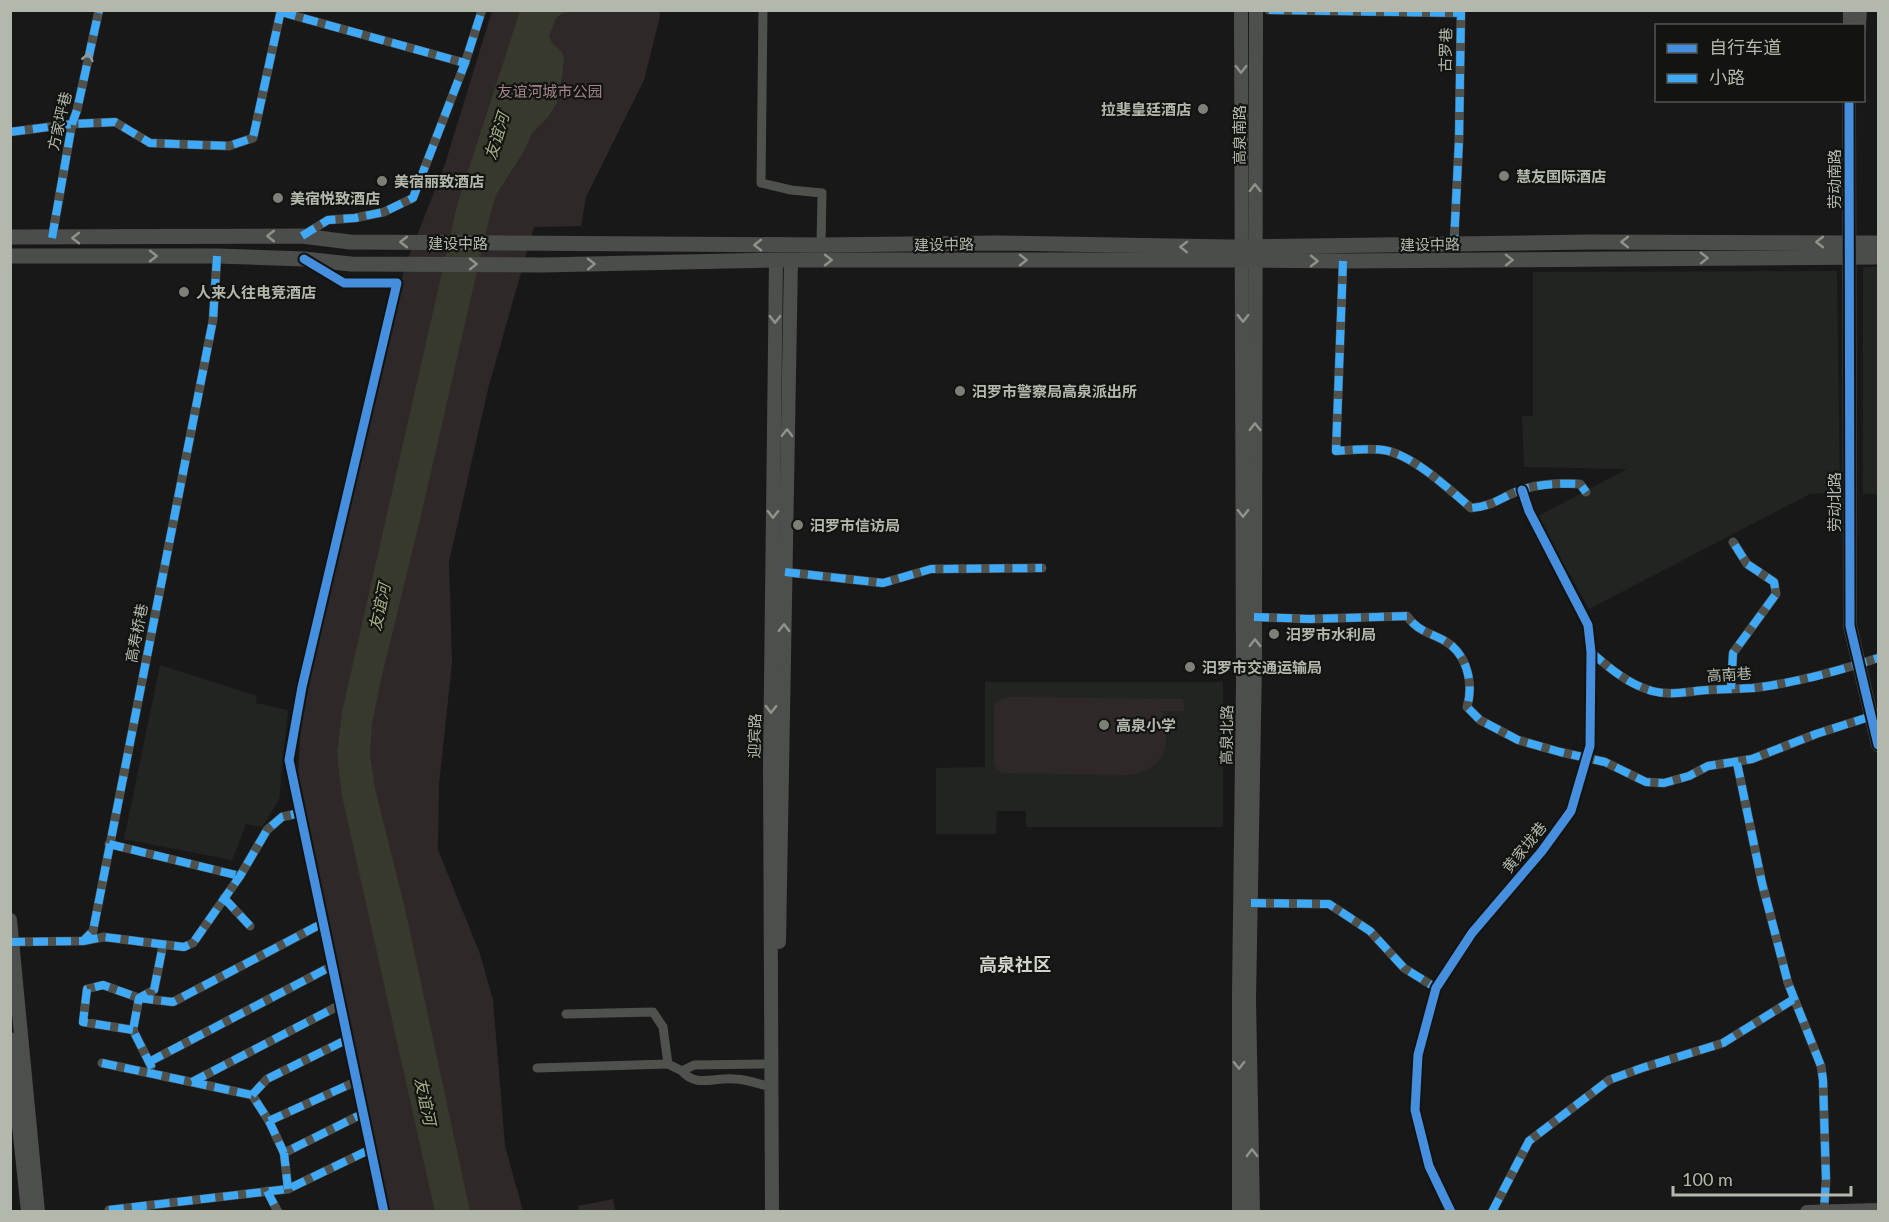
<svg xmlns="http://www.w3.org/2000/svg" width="1889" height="1222" font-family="Lato,'Noto Sans SC',sans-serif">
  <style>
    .built { fill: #222422 }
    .green { fill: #2f2828 }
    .water { fill: #36392c }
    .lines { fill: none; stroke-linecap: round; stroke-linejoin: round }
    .street { stroke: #4f514d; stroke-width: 9 }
    .secondary { stroke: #4d4f4c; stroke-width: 14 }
    .primary { stroke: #4b4d4a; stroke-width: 15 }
    .quiet { stroke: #3fa9f5; stroke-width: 8; stroke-dasharray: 15 8; stroke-linecap: butt }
    .cycleway-casing { stroke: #131412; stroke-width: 13 }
    .cycleway { stroke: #468fdf; stroke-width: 9 }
    .oneway { stroke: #94998f }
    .oneway2 { stroke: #8f938a }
    .oneway3 { stroke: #8e9389 }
    .poi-dot { fill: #7c8078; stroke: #131412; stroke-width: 2 }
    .labels { text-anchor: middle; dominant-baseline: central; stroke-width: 4.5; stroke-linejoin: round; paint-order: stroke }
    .street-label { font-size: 15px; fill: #b2b8ab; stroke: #131412 }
    .park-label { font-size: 15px; fill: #a18388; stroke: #131412 }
    .poi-label { font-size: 15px; font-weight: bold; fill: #b2b8ab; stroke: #131412; text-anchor: start }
    .water-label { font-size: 16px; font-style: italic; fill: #a5b085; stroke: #131412 }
    .quarter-label { font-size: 18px; font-weight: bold; fill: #d0d4cb; stroke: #131412 }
  </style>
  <rect width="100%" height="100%" fill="#181818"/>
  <!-- built -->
  <g class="built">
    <rect x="1863" y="267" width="15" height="227"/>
    <path d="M1837,271L1840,492L1810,494L1589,609L1570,575L1559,579L1531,520L1627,469L1524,467L1522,416H1533V272Z"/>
    <path d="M160,665L257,696L256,703L288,710L279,800L262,827L246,824L232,860L124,839Z"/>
    <path d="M985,682H1223V827H1026V811H997L996,834H936V768L985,767Z"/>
  </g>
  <!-- green -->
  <g class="green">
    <path d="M492,11H659L660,16L644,80L586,197L581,226L534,227L488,389L449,562L452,663L439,784L438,850L480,954L493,1000L505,1146L523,1211L390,1212L321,898L303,803L298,772L302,710L404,269L445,164Z"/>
    <path d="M1011,697L1183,699L1184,711H1162C1172,742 1166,771 1129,775L1002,773L996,768L994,761V710L995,704L1002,699Z"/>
    <path d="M613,1199L615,1211H579L578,1206Z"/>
  </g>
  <!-- water -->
  <path class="water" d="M520,11H579L563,13L556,18L553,26L549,36L552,43L562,52L564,57L562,77L557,103L548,117L532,133L524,151L496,195L488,223L423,507L380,684L372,724L370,754L375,789L406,913L470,1211L435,1212L342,796L337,753L342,712L458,202Z"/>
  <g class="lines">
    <!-- street -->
    <g class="street">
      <path d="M763,10L761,183L791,190L822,193L821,245"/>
      <path d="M1269,10L1461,13L1459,140L1454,243"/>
      <path d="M281,12L465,63"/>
      <path d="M10,132L72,124L115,122L150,143L229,146L253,138L281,10"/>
      <path d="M302,236L328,220L355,218L384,212L413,198L465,63L482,10"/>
      <path d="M52,238L72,124L77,110L99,10"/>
      <path d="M1343,261L1336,451C1351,450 1368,448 1383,450C1412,454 1449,489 1471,508C1494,506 1501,497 1521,490C1538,484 1562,483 1580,484L1586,492"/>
      <path d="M308,262L344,283H397L302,687L289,760L384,1212"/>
      <path d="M785,572L883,583L931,569L1042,568"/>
      <path d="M1254,617L1310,619L1407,616C1420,635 1437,633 1452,646C1469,661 1473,687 1467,707L1480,720L1518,740L1560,752L1605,762L1646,782L1664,783L1689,776L1708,766L1752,759L1816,734L1872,716"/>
      <path d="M1591,652C1609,668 1628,684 1652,691C1670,696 1690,691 1707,690C1723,689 1738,689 1753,688C1796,683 1838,671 1878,658"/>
      <path d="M1731,689L1733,653L1776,594L1774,582L1747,564L1733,542"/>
      <path d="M1737,763L1762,883L1788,983L1821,1066L1823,1080L1826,1180L1824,1210"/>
      <path d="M109,844L240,876"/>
      <path d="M224,898L250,926"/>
      <path d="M1251,903L1329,904L1370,931L1404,968L1436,988"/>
      <path d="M83,941L104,937L184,947L193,943L240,876L267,830L282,817L300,813"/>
      <path d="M10,942L83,941L93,931L213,320L217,256"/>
      <path d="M566,1014L653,1012L663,1027L668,1064L682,1071L694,1065L771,1064"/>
      <path d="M133,1030L83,1022L87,989L103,985L139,998L173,1002L323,923"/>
      <path d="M149,1062L332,966"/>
      <path d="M102,1063L252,1095L269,1121L357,1081"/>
      <path d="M151,1066L133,1030L139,998L154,990L163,945"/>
      <path d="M537,1068L668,1064"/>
      <path d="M682,1071C696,1088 714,1077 734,1079C746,1079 759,1084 771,1087"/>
      <path d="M192,1082L340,1005"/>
      <path d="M252,1095L267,1079L348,1039"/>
      <path d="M269,1121L284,1153"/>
      <path d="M288,1189L284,1153L364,1113"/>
      <path d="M267,1191L278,1212"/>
      <path d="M109,1210L288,1189L371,1149"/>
      <path d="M1451,1212L1429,1166L1415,1110L1418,1055L1436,988L1472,933L1542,851L1571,811L1590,746L1591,652L1588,625L1529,511L1522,490"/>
      <path d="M1492,1212L1529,1141L1609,1080L1642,1068L1723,1043L1794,999"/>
    </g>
    <!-- secondary -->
    <g class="secondary">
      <path d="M1850,26V10"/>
      <path d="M1859,26L1860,10"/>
      <path d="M1849,100L1850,626L1878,745"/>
      <path d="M10,920L38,1212"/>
      <path d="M779,942L791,260"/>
      <path d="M10,1039L28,1212"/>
      <path d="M772,1212L770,766L776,260"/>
      <path d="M1239,1212V992L1243,682L1241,10"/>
      <path d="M1253,1212L1249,1000L1255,663L1256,10"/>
      <path d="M1807,1212L1878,1210"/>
    </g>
    <!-- primary -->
    <g class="primary">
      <path d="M10,237L302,236L350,242L821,245L997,243L1230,247L1590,242L1878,243"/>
      <path d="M10,256H217L304,259L351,264L542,265L776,260H1243L1343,261L1878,257"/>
    </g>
    <!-- quiet -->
    <g class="quiet">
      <path d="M1269,10L1461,13L1459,140L1454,243"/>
      <path d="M281,12L465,63"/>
      <path d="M10,132L72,124L115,122L150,143L229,146L253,138L281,10"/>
      <path d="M302,236L328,220L355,218L384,212L413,198L465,63L482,10"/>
      <path d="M52,238L72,124L77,110L99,10"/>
      <path d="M1343,261L1336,451C1351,450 1368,448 1383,450C1412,454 1449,489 1471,508C1494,506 1501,497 1521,490C1538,484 1562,483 1580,484L1586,492"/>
      <path d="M785,572L883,583L931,569L1042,568"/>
      <path d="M1254,617L1310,619L1407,616C1420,635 1437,633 1452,646C1469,661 1473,687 1467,707L1480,720L1518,740L1560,752L1605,762L1646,782L1664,783L1689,776L1708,766L1752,759L1816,734L1872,716"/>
      <path d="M1591,652C1609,668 1628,684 1652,691C1670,696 1690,691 1707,690C1723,689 1738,689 1753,688C1796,683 1838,671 1878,658"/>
      <path d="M1731,689L1733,653L1776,594L1774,582L1747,564L1733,542"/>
      <path d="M1737,763L1762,883L1788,983L1821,1066L1823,1080L1826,1180L1824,1210"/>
      <path d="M109,844L240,876"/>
      <path d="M224,898L250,926"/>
      <path d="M1251,903L1329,904L1370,931L1404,968L1436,988"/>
      <path d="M83,941L104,937L184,947L193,943L240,876L267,830L282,817L300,813"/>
      <path d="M10,942L83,941L93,931L213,320L217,256"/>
      <path d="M133,1030L83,1022L87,989L103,985L139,998L173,1002L323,923"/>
      <path d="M149,1062L332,966"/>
      <path d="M102,1063L252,1095L269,1121L357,1081"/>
      <path d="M152,1068L133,1030L139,998L154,990L163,945"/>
      <path d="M192,1082L340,1005"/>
      <path d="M252,1095L267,1079L348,1039"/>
      <path d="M269,1121L284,1153"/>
      <path d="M288,1189L284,1153L364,1113"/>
      <path d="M267,1191L278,1212"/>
      <path d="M109,1210L288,1189L371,1149"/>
      <path d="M1492,1212L1529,1141L1609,1080L1642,1068L1723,1043L1794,999"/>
    </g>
    <!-- cycleway casing -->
    <g class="cycleway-casing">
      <g id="cycleway">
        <path d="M1849,100L1850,626L1878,745"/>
        <path d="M304,259L344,283H397L302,687L289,760L384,1212"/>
        <path d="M1451,1212L1429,1166L1415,1110L1418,1055L1436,988L1472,933L1542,851L1571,811L1590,746L1591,652L1588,625L1529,511L1522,490"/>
      </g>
    </g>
    <!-- cycleway -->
    <use href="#cycleway" class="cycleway"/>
  </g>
  <!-- one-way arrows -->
  <defs><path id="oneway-chevron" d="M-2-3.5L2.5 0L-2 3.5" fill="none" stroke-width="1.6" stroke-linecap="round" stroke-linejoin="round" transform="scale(1.5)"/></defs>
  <use class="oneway" href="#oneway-chevron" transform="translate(88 57) rotate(-77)"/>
  <g class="oneway2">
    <use href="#oneway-chevron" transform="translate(1241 69) rotate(90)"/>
    <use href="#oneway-chevron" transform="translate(1255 188) rotate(-90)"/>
    <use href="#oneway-chevron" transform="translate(1243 318) rotate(90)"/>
    <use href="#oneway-chevron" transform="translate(775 319) rotate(91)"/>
    <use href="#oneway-chevron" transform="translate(1255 427) rotate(-90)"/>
    <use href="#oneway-chevron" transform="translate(787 433) rotate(-89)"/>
    <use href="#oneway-chevron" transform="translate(1243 513) rotate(90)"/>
    <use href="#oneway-chevron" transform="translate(773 514) rotate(91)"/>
    <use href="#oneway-chevron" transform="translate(784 628) rotate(-89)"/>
    <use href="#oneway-chevron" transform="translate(1255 643) rotate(-90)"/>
    <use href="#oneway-chevron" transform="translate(771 709) rotate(91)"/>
    <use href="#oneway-chevron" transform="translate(1239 1065) rotate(90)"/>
    <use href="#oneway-chevron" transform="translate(1252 1153) rotate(-91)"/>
  </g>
  <g class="oneway3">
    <use href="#oneway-chevron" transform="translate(271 236) rotate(180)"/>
    <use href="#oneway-chevron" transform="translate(76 238) rotate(180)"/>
    <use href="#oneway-chevron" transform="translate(404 242) rotate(-180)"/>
    <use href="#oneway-chevron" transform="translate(1625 242) rotate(-180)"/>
    <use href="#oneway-chevron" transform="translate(1820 242) rotate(-180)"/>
    <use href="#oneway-chevron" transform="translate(758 245) rotate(-180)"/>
    <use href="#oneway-chevron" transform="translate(1184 247) rotate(-179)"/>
    <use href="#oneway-chevron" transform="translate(153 256)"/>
    <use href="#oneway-chevron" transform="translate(1704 258) rotate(-1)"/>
    <use href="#oneway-chevron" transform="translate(828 260)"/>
    <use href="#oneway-chevron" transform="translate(1023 260)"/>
    <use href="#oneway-chevron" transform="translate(1509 260) rotate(-1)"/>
    <use href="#oneway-chevron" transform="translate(1314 261) rotate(1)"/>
    <use href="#oneway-chevron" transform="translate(473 264)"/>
    <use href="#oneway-chevron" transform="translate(591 264) rotate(-1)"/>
  </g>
  <!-- markers -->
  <g class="poi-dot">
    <circle cx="1203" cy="109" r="6"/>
    <circle cx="1504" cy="176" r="6"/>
    <circle cx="382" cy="181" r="6"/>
    <circle cx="278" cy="198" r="6"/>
    <circle cx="184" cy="292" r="6"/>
    <circle cx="960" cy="391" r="6"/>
    <circle cx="798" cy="525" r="6"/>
    <circle cx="1274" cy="634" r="6"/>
    <circle cx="1190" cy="667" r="6"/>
    <circle cx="1104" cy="725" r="6"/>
  </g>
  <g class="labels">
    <!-- street labels -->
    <g class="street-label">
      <text transform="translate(1445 50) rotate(-89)">古罗巷</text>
      <text transform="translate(59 121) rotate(-77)">方家坪巷</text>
      <text transform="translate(1239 135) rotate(-90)">高泉南路</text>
      <text transform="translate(1834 179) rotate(-90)">劳动南路</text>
      <text x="458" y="243">建设中路</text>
      <text transform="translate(944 244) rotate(-1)">建设中路</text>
      <text transform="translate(1430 244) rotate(-1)">建设中路</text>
      <text transform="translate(1834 502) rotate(-90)">劳动北路</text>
      <text transform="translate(136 633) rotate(-79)">高寿桥巷</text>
      <text transform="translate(1729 674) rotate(-4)">高南巷</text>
      <text transform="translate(1226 735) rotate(-89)">高泉北路</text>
      <text transform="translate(754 736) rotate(-89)">迎宾路</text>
      <text transform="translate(1524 847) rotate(-51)">黄家垅巷</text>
    </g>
    <!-- park labels -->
    <g class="park-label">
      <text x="550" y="91">友谊河城市公园</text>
    </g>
    <!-- poi labels -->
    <g class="poi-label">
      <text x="1191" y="109" text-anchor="end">拉斐皇廷酒店</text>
      <text x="1516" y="176">慧友国际酒店</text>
      <text x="394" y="181">美宿丽致酒店</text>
      <text x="290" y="198">美宿悦致酒店</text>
      <text x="196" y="292">人来人往电竞酒店</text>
      <text x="972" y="391">汨罗市警察局高泉派出所</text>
      <text x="810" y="525">汨罗市信访局</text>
      <text x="1286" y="634">汨罗市水利局</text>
      <text x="1202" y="667">汨罗市交通运输局</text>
      <text x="1116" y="725">高泉小学</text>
    </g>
    <!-- water labels -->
    <g class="water-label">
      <text transform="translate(496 136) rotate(-73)">友谊河</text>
      <text transform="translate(379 607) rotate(-78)">友谊河</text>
      <text transform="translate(426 1101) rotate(78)">友谊河</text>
    </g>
    <!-- quarter labels -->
    <g class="quarter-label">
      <text x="1015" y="964">高泉社区</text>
    </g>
  </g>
  <!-- border -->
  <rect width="1889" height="1222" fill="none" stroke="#b2b8ab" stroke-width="24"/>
  <!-- legend -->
  <rect x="1655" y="24" width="210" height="78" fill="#131412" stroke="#53564f" stroke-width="1.5"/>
  <rect x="1667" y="44" width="30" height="9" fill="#468fdf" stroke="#53564f" stroke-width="1.5"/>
  <text x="1709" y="54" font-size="18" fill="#b2b8ab">自行车道</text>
  <rect x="1667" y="74" width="30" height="9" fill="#3fa9f5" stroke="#53564f" stroke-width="1.5"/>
  <text x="1709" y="84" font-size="18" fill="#b2b8ab">小路</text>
  <!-- scale -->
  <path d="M1673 1186v9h178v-9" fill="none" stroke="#b2b8ab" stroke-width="3"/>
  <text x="1682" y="1186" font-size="18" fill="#b2b8ab" stroke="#131412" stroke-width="4.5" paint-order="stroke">100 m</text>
</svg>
